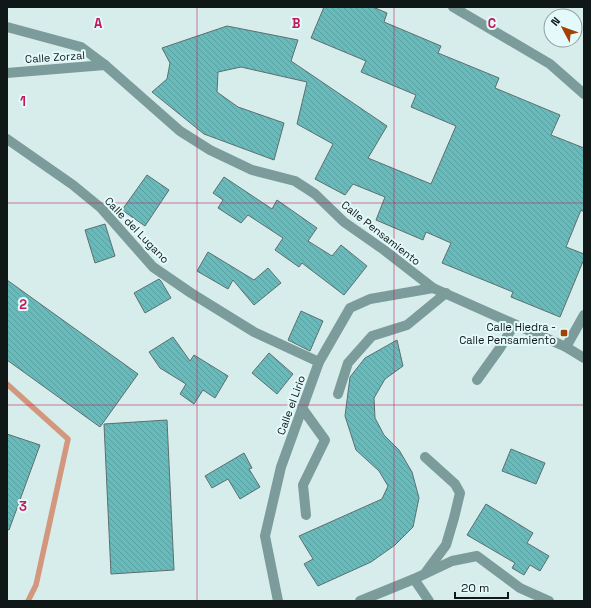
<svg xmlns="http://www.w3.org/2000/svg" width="591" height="608" font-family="'Space Grotesk',sans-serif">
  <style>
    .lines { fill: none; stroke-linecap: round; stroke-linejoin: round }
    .stream { stroke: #d2977d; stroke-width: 5.5 }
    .building { fill: url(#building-back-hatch); stroke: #5c6f6f }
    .minor { stroke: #7b9c9b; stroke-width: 10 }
    .grid { fill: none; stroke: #c2185b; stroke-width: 1; stroke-opacity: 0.55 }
    .poi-dot { fill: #a34102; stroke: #e4fafa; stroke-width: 1.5 }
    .labels { text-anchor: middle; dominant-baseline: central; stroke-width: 4; stroke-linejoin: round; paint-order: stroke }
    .street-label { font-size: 11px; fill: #101717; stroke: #e4fafa }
    .poi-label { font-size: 11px; fill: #101717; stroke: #e4fafa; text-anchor: end }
    .grid-label { font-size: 13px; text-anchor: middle; font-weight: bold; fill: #c2185b; stroke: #e4fafa; stroke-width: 4; stroke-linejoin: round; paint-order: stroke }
  </style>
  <defs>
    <pattern id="building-back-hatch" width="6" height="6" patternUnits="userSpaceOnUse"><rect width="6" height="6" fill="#69baba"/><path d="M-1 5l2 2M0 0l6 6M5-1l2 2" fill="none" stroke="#5a9f9f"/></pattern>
  </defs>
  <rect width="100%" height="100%" fill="#d7edec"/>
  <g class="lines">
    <!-- stream -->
    <path class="stream" d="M7,384L68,439L36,585L28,601"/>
  </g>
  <!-- building -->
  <g class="building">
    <path d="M324,7H373L387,13L384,22L441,46L438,53L499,78L495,88L560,115L551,135L584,148V212L581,210L566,247L584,254V259L560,317L511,297L513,292L442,263L451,243L426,232L423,240L376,220L385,197L353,184L345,195L315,179L333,144L297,124L307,82L241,67L218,72L217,92L238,107L284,123L274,160L204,134L152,92L167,79L170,63L162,48L227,26L298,40L291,61L387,126L368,158L431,184L456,126L411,107L416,95L361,72L366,61L311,38Z"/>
    <path d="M147,175L169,190L145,226L122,210Z"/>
    <path d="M224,177L272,209L277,200L317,228L308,241L332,256L341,245L367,266L344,295L302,263L299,267L275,250L283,238L248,215L241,223L218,208L223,200L213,193Z"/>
    <path d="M105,224L115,256L95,263L85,230Z"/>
    <path d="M208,252L254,280L268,268L281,283L254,305L233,280L228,289L197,271Z"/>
    <path d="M159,279L161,281L171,298L145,313L134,293Z"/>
    <path d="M7,280L138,374L100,427L7,360Z"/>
    <path d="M301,311L323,321L310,351L288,340Z"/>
    <path d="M173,337L190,361L194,355L228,376L215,398L203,390L194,404L180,394L186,384L160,368L149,352Z"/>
    <path d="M397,340L403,366L385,379L374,398L375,418L384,435L399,450L412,472L419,498L413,527L395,545L371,562L318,586L304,564L313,559L299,536L382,499L388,486L379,471L356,450L345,416L350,377L365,358Z"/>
    <path d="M269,353L293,374L277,394L252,373Z"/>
    <path d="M167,420L174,570L111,574L104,424Z"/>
    <path d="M7,434L40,445L9,530L7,529Z"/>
    <path d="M511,449L545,463L536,484L502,471Z"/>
    <path d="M244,453L252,468L249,469L260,487L240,499L228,479L212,488L205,476Z"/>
    <path d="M486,504L533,533L527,543L549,556L540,571L530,565L524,575L512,568L515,563L467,535Z"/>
  </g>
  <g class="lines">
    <!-- minor -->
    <g class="minor">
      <path d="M453,7L550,64L584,94"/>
      <path d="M7,27L81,47L105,65L180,131L210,150L252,170L295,181L315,194L344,222L384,250L433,288L566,347L584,358"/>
      <path d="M7,73L105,65"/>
      <path d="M7,139L73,185L101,208L153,267L191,293L254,332L319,362"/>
      <path d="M566,347L584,315"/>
      <path d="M477,380L500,348L514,325"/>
      <path d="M338,394L348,363L372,336L407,325L446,293"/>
      <path d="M302,408L325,440L303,485L306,515"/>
      <path d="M425,457L455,484L460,493L454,518L446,545L426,572"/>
      <path d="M414,579L429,601"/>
      <path d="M278,601L265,536L281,467L319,362L350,308L370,299L433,288"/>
      <path d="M360,601L414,579L452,561L477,556L520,588L549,601"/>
    </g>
  </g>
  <!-- grid -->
  <path class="grid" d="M197,7V601M394,7V601M7,203H584M7,405H584"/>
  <!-- markers -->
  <rect class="poi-dot" x="560" y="329" width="8" height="8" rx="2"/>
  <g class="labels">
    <!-- street labels -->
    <g class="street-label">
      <text transform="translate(55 57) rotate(-4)">Calle Zorzal</text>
      <text transform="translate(137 230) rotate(46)">Calle del Lugano</text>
      <text transform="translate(381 233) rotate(38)">Calle Pensamiento</text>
      <text transform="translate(291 405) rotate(-70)">Calle el Lirio</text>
    </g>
    <!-- poi labels -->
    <g class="poi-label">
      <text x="556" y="327">Calle Hiedra -<tspan x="556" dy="13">Calle Pensamiento</tspan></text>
    </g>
  </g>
  <g class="grid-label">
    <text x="98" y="28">A</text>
    <text x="296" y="28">B</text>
    <text x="492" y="28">C</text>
    <text x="23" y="106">1</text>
    <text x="23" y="309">2</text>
    <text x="23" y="511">3</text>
  </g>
  <!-- border -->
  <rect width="591" height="608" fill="none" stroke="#101717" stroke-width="16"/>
  <!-- north arrow -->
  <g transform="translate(563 28) rotate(311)"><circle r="19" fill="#e4fafa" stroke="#8f9f9f"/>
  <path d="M0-3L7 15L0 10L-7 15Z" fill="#a34102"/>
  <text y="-6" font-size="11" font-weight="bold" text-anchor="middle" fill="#101717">N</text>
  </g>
  <!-- scale -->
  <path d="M455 592v6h53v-6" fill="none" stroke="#101717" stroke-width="2"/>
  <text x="461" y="592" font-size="12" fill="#101717" stroke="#e4fafa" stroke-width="3" paint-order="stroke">20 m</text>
</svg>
